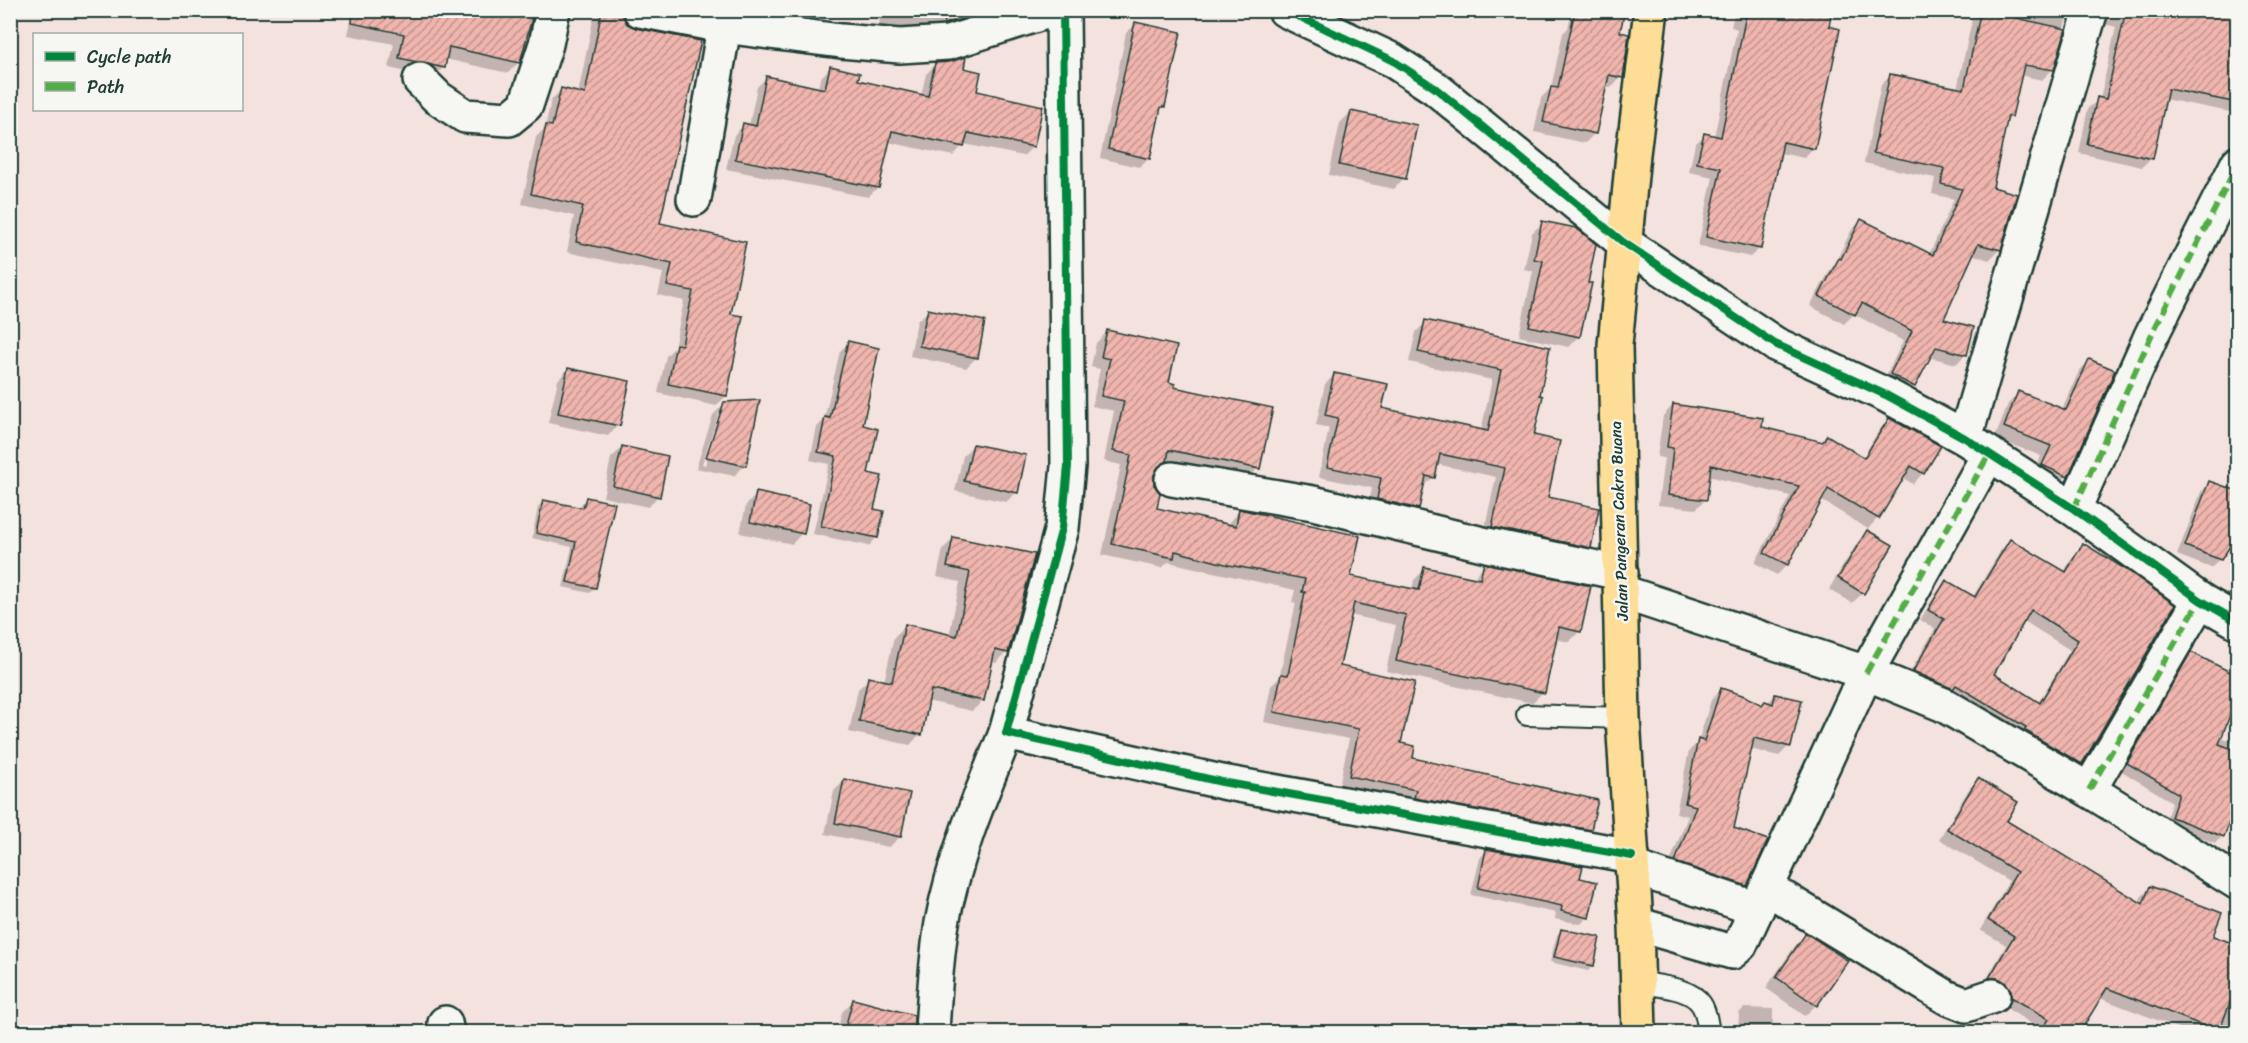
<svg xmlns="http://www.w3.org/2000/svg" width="2248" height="1043" font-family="Sriracha,sans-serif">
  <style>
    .shadow { fill: #0003; fill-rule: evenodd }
    .building { fill: url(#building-hatch); stroke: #1f3d34; stroke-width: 1.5; fill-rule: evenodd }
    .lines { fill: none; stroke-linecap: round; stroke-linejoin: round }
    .service-casing { stroke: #1f3d34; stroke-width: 24 }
    .minor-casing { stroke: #1f3d34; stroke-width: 38 }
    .primary-casing { stroke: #1f3d34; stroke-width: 38 }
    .service { stroke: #f6f6f2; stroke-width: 20 }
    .minor { stroke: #f6f6f2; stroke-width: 33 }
    .primary { stroke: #fedd96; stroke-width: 33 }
    .quiet { stroke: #52ad45; stroke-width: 6; stroke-dasharray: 12 6; stroke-linecap: butt }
    .cycleway-casing { stroke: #f6f6f2; stroke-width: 11 }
    .cycleway { stroke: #00873e; stroke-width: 8 }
    .labels { text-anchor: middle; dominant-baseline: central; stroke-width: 5; stroke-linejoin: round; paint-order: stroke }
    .street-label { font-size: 16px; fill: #1f3d34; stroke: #f6f6f2 }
  </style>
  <defs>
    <pattern id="building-hatch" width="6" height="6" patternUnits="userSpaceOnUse" patternTransform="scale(1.5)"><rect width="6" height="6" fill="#f0b5ae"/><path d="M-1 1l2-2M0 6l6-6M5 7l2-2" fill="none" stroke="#c2948e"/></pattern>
  </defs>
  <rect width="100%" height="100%" fill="#f4e2de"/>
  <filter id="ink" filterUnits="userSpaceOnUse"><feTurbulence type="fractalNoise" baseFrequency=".0167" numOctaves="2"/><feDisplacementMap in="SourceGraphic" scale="12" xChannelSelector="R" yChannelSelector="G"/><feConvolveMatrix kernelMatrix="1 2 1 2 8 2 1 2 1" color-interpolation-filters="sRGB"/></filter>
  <g filter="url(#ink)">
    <!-- shadow -->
    <g class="shadow">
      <path d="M353,10L519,62L508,73L445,59L444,67L433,78L389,68L394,44L348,35Z"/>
      <path d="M595,10H620L659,224L729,315L726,396L716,406L658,393L666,356L674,348L684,301L658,295L663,273L567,252L574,216L522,204L536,137L545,128L551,100L561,90L578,94Z"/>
      <path d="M765,10H810L809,17L799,27L762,23Z"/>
      <path d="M835,10H975L964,24L934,34L878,31L880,19Z"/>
      <path d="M1572,10H1623L1619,33L1621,77L1611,87L1605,86L1595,133L1585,143L1534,132L1541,98L1551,88L1563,33L1568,28Z"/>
      <path d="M1735,10H1831L1813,148L1804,158L1780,153L1760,248L1750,257L1698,246L1713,177L1689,172L1695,144L1705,135L1714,137L1737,29L1731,27Z"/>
      <path d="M1944,10H2069L2052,70L2042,80L2020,75L2011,117L2005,123L1991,188L2015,195L1999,250L1989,260L1971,254L1942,320L1966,354L1956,364L1929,357L1914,386L1904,396L1882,384L1903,341L1854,314L1844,324L1810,306L1830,270L1834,265L1851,231L1861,221L1929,255L1954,199L1932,194L1935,178L1864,163L1881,85L1891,75L1957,89L1972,20L1944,14Z"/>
      <path d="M2101,10H2238V105L2230,112L2164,99L2151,158L2142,167L2079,153L2088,108L2100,99L2116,27L2100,23Z"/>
      <path d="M1136,24L1163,107L1159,111L1149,158L1139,167L1100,158L1126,33Z"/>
      <path d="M936,64L962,69L975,93L1033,147L1023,156L964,144L953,156L888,142L878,187L868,197L726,169L734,135L744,125L749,126L757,87L767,77L818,89L820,78L830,68L856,81L921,96L926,74Z"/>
      <path d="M1351,112L1404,178L1394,189L1329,175L1340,123Z"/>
      <path d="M1543,222L1586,284L1579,336L1568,347L1519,336L1533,271L1524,269L1532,233Z"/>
      <path d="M2238,237V265L2229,262Z"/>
      <path d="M928,311L976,358L966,368L910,356L917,321Z"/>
      <path d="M1426,322L1548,348L1532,436L1546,498L1589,547L1580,557L1483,536L1496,477L1436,464L1434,477L1422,487L1417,508L1408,518L1368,509L1372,488L1319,477L1329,428L1316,425L1325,384L1335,374L1381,409L1481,431L1492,380L1409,362L1416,332Z"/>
      <path d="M1107,332L1172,388L1258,468L1248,479L1165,461L1152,475L1155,509L1228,525L1229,522L1239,511L1350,577L1412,590L1414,580L1425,569L1473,579L1484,565L1580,631L1569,642L1555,639L1543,692L1532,703L1386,671L1396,625L1350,615L1338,667L1411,760L1590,829L1579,840L1339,786L1349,739L1264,722L1271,686L1279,678L1296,603L1292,602L1295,590L1168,562L1162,568L1102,555L1121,465L1104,461L1114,411L1092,406L1100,369L1091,367L1096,343Z"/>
      <path d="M848,343L877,537L869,546L813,534L829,464L810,460L817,427L824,420L840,351Z"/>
      <path d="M2089,361L2067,476L2056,486L2033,476L2041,456L1995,438L2008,404L2019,393L2062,410L2079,371Z"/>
      <path d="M568,369L618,425L608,436L548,423L558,380Z"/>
      <path d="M724,404L745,465L734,476L696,468L713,415ZM719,412H722L705,465L702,464Z"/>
      <path d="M1673,405L1821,443L1827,437L1862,459L1879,430L1889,420L1939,447L1923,473L1913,484L1903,478L1878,518L1868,529L1821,500L1787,565L1777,575L1755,563L1790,496L1708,476L1706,499L1696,509L1658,505L1664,458L1657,457L1663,416Z"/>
      <path d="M973,445L1017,492L1006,502L955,491L963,456Z"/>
      <path d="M622,448L658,496L648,507L603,497L611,458Z"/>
      <path d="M2210,483L2220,559L2211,568L2177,555L2201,492Z"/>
      <path d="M757,494L802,533L792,544L740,533L746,505Z"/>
      <path d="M586,499L595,588L590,593L563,587L572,547L532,538L538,507L543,501L580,509L581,504Z"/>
      <path d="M1867,532L1863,593L1852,603L1829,589L1857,543Z"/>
      <path d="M954,538L1033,555L1007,652L996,663L991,662L983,701L972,711L927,701L920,734L910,745L849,732L858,689L869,679L884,682L894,637L905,626L949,636L960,582L937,577L943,549Z"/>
      <path d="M2010,541L2063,573L2074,555L2083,545L2081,763L2072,773L1905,681L1935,629L1920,620L1937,592L1946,582L1972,598L2001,550ZM2024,621L2070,650L2038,703L1992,675Z"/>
      <path d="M2191,654L2220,737L2238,743V795L2223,836L2215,843L2164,824L2172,802L2120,770L2184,661Z"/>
      <path d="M1721,690L1762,706L1776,696L1789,746L1779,756L1750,749L1732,828L1746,885L1736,895L1666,872L1688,816L1676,813L1689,751L1698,742L1711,700Z"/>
      <path d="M845,780L909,794L900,837L889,847L825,834L834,791Z"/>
      <path d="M1978,780L2005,821L2139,903L2141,897L2150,888L2211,936L2238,946V1032H2188L2100,998L2079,1032H2038L2040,1029L2003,1006L1982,987L2006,945L1980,930L2009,881L1939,839L1969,789Z"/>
      <path d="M1487,850L1579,879L1588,917L1581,924L1555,919L1556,913L1471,895L1480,858Z"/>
      <path d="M1562,930L1593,966L1588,971L1550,962L1557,935Z"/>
      <path d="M1806,935L1816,1005L1805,1016L1766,988L1795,946Z"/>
      <path d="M853,1001L913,1016L912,1032H837L842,1012Z"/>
      <path d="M1744,1008L1773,1009V1032H1738L1739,1013Z"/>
    </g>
    <!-- building -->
    <g class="building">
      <path d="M353,10H534L520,63L449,47L445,68L399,58L404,34L352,23Z"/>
      <path d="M602,10L622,11L627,24L636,28L701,41L660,223L746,242L731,314L743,316L727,396L668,384L676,344L682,345L693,291L667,286L672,264L576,242L583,206L531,194L546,125L552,126L561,88L585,94Z"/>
      <path d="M947,10H977L976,15L944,24Z"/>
      <path d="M1575,10H1625L1620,32L1629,34L1623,78L1609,75L1596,134L1543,122L1551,87L1558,88Z"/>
      <path d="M1747,10H1832L1829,26L1840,29L1815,149L1783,142L1761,249L1706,237L1721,168L1697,163L1704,133L1721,137Z"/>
      <path d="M1981,10L2066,29L2054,70L2024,65L2012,117L2008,116L1993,187L2017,194L2001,250L1978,244L1944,319L1974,327L1967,355L1936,347L1915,387L1890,374L1912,331L1862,303L1855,315L1819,296L1839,258L1841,259L1861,219L1933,255L1962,189L1941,184L1944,168L1873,153L1890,74L1964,89Z"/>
      <path d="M2126,10H2238V103L2168,89L2153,159L2087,144L2097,97L2106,99Z"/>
      <path d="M1135,22L1181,32L1165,107H1161L1150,159L1108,149Z"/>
      <path d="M966,57L964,68L981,72L977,91L1043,106L1034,147L968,133L964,147L892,131L879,188L735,159L743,123L756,126L766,76L825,89L830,66L860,73L858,80L928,96L935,63L949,62Z"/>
      <path d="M1351,111L1417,125L1406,179L1339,165Z"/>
      <path d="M1542,221L1576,228L1596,244L1588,283H1592L1580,337L1529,326L1543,261L1534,259Z"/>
      <path d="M928,309L985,321L978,358L919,346Z"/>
      <path d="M1425,320L1550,347L1540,395L1543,396L1534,435L1560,441L1548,497L1599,508L1591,548L1492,527L1505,468L1440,454L1435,478L1426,476L1419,509L1377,499L1381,478L1327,467L1338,418L1325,415L1334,373L1388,384L1382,408L1488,431L1501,370L1418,352Z"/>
      <path d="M1107,330L1177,346L1169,382L1175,384L1174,387L1273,408L1260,469L1169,450L1167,461L1158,467L1154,475V485L1160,493L1157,508L1236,526L1239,509L1360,536L1351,576L1419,590L1424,567L1480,579L1484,563L1591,586L1581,632L1559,627L1545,693L1396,661L1406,615L1354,603L1340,666L1415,682L1401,743L1415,746L1413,758L1598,800L1591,830L1414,798L1416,790L1349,776L1359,729L1274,712L1281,674L1288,675L1305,592H1302L1305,579L1229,565L1175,551L1174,558L1112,544L1131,455L1113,451L1124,401L1101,396L1110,359L1101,357Z"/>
      <path d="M848,341L879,348L863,425L878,429L868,473L882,476L874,509L884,511L878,538L821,526L836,456L818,452L825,417L830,418Z"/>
      <path d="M2089,359L2115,370L2068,477L2042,465L2051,446L2004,427L2018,391L2066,410Z"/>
      <path d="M568,368L630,381L620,426L558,413Z"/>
      <path d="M760,400L746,466L706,457L724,402Z"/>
      <path d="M1673,404L1763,418L1762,427L1823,442L1827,435L1864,458L1889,418L1941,446L1924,474L1911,466L1879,519L1828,489L1788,565L1764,553L1799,486L1711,465L1707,500L1668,495L1673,448L1667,447Z"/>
      <path d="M973,444L1026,455L1018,493L964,481Z"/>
      <path d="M622,446L668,456L660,497L613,486Z"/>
      <path d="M2209,481L2238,491V534L2221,560L2185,546Z"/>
      <path d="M756,492L810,504L804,534L750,522Z"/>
      <path d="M586,497L615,503L596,588L567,582L576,542L536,533L543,500L583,508Z"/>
      <path d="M1867,530L1893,545L1864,594L1838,578Z"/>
      <path d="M953,537L1035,554L1008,653L995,650L984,701L931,690L922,735L859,721L868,677L892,682L905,624L957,636L970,572L947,567Z"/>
      <path d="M2010,539L2066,572L2083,543L2130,572L2175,605L2082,764L2024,730L2026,727L1956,685L1953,689L1913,671L1944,619L1928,610L1946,580L1975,597ZM2031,610L2078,640L2040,703L1994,674Z"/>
      <path d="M2191,652L2238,676V694L2219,744L2238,751V799L2224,837L2171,817L2179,794L2127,763Z"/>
      <path d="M1721,688L1745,696L1762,705L1765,701L1773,704L1775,694L1802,700L1791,747L1754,738L1734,828L1768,840L1747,886L1675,862L1696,806L1685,803L1698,739L1704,741Z"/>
      <path d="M1978,778L2018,802L2007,821L2143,904L2150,886L2222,913L2213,936L2238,945V981L2219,1032L2107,988L2080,1032H2041L2049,1019L2011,997V990L2005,982L1997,978H1989L2014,936L1988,920L2017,872L1947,829Z"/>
      <path d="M844,779L910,793L901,837L835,823Z"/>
      <path d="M1486,849L1583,866L1580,878L1597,882L1589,918L1561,911L1562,906L1478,888Z"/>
      <path d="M1561,929L1600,937L1594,966L1554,957Z"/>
      <path d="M1806,933L1848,961L1817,1006L1776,977Z"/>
      <path d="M853,999L914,1015V1032H844Z"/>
    </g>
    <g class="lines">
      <!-- service casing -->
      <g class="service-casing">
        <g id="service">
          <path d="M1527,715L1623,718"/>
          <path d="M1638,982C1657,986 1690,987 1701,1004C1707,1012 1707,1024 1709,1032"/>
        </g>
      </g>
      <!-- minor casing -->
      <g class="minor-casing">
        <g id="minor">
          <path d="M640,10L723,26L841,41L900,46L948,43L1052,10"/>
          <path d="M1063,10L1068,466L1062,528L1006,733L1222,782L1632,856"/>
          <path d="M1285,10L1392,60L1435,88L1623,242L1775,344L1886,395L1965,438L2074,509L2200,600L2238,622"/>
          <path d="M420,80L438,98L465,116L509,119L526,105L546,44L553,10"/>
          <path d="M694,199L727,10"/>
          <path d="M1965,438L2091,10"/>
          <path d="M1172,479L1313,503L1487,545L1621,573"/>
          <path d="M2074,509L2151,336L2238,163"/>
          <path d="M1622,592L1866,673L1944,705L2089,790L2238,883"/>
          <path d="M2089,790L2200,600"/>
          <path d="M1632,867L1757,909"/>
          <path d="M1767,888L1946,997L1966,1005L1993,996"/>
          <path d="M1636,924L1732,952L1740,945L1866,673L1989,454"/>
          <path d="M445,1023L447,1032"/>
          <path d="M932,1032C934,996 936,959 942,923C954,858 981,794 1006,733"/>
        </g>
      </g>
      <!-- primary casing -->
      <g class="primary-casing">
        <path id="primary" d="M1639,1032L1636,924L1623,718L1615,345L1633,154L1651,10"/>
      </g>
      <!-- service -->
      <use href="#service" class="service"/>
      <!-- minor -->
      <use href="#minor" class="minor"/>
      <!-- primary -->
      <use href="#primary" class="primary"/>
      <!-- quiet -->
      <g class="quiet">
        <path d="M2074,509L2151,336L2238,163"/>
        <path d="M1866,673L1989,454"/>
        <path d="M2089,790L2200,600"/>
      </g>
      <!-- cycleway casing -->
      <g class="cycleway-casing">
        <g id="cycleway">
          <path d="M1063,10L1068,466L1062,528L1006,733L1222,782L1632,856"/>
          <path d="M1285,10L1392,60L1435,88L1623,242L1775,344L1886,395L1965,438L2074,509L2200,600L2238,622"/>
        </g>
      </g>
      <!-- cycleway -->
      <use href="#cycleway" class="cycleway"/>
    </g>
  </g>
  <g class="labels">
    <!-- street labels -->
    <g class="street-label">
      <text transform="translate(1619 521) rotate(-92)">Jalan Pangeran Cakra Buana</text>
    </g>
  </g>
  <!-- margin -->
  <rect width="2248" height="1043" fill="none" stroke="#f6f6f2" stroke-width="36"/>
  <rect x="18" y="18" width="2212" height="1007" fill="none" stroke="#1f3d34" stroke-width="2" filter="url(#ink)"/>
  <!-- legend -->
  <rect x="33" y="33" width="210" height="78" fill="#f6f6f2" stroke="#a0aca6" stroke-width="1.5"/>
  <rect x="45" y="52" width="30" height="9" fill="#00873e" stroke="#a0aca6" stroke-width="1.5"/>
  <text x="87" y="63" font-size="18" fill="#1f3d34">Cycle path</text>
  <rect x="45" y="82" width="30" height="9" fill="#52ad45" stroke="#a0aca6" stroke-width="1.5"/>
  <text x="87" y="93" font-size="18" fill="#1f3d34">Path</text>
</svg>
